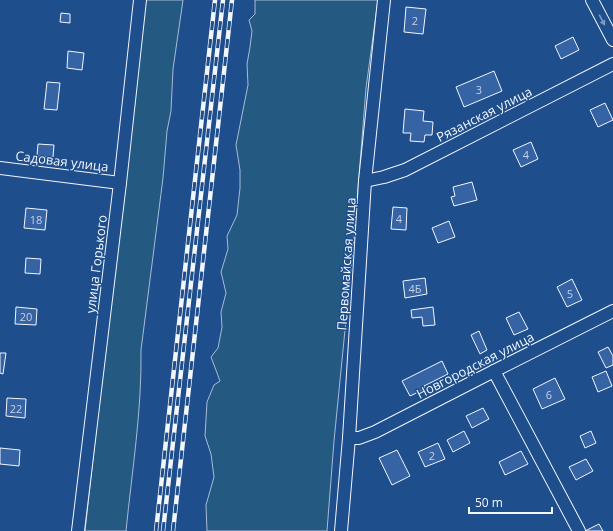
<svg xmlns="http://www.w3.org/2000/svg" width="613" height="531" font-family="'Open Sans',sans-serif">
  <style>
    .green { fill: #245a82; stroke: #a8bbd7 }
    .building { fill: #3563a3; stroke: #f2f6ff }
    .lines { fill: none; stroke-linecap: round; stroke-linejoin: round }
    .minor-casing { stroke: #f2f6ff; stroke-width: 14 }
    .minor { stroke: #1f4e8c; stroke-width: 12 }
    .rail-casing { stroke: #f2f6ff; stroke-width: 4.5 }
    .rail { stroke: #1f4e8c; stroke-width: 3; stroke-dasharray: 9; stroke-linecap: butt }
    .oneway { fill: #7e9ac0 }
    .labels { text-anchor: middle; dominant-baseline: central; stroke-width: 3; stroke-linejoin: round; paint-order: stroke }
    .number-label { font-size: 11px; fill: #c3d1e8 }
    .street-label { font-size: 13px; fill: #f2f6ff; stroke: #1f4e8c }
  </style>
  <rect width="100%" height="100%" fill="#1f4e8c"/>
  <!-- green -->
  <g class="green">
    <path d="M144,0H183L173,69L171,111L167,131L163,178L141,350C142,410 132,471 126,531H85Z"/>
    <path d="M255,0H378L366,88L354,239L334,441L327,531H207L206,505L214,477L211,454L205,436L207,402L214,385L220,381L211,357L218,348L222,327L221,312L226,293L221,272L228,249L227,236L237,215L240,188V170L236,145L248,85L247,64L250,47L252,31L249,20L255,14Z"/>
  </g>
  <!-- building -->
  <g class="building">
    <path d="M406,7L426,9L423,34L404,32Z"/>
    <path d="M61,13L70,14V23L60,22Z"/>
    <path d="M573,37L579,50L561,59L555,46Z"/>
    <path d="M68,51L84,53L82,70L67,68Z"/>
    <path d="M494,71L502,91L464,107L456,87Z"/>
    <path d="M47,82L60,83L57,110L44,109Z"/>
    <path d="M605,103L613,120L598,127L590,110Z"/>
    <path d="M405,109L424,111L423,121L433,122L432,135H425L424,142L410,141L411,133H403Z"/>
    <path d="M531,142L538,159L521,167L513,150Z"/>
    <path d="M38,144L54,145L53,157L37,156Z"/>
    <path d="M472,182L477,200L454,206L451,197L455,196L453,187Z"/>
    <path d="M393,207L407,208L406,230L391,229Z"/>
    <path d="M26,208L47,210L45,230L24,228Z"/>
    <path d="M449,221L455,237L438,243L432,228Z"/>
    <path d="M26,258L41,259L40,274L25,273Z"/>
    <path d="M425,278L427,294L405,298L403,281Z"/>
    <path d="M572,279L582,300L567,307L557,287Z"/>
    <path d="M16,307L37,309L36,325L15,324Z"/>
    <path d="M433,307L435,325L423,326L422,317L412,318L411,310Z"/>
    <path d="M519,312L528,329L514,335L506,318Z"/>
    <path d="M479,331L487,350L480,354L471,335Z"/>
    <path d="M608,347L613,356V365L606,368L598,352Z"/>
    <path d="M0,353H6L3,374L0,373Z"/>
    <path d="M442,361L448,374L424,386L425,389L410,396L402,381Z"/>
    <path d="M606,371L612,386L598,392L592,377Z"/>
    <path d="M555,378L565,399L542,409L533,389Z"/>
    <path d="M7,398L26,399L25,418L6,416Z"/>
    <path d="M483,408L489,419L472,428L466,416Z"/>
    <path d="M464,431L470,443L453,452L447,440Z"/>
    <path d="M591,431L596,443L585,448L580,436Z"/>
    <path d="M438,443L445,459L425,467L418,452Z"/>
    <path d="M0,448L20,450L19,466L0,464Z"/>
    <path d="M397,450L410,476L392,485L379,458Z"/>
    <path d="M521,451L528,464L505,475L499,462Z"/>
    <path d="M586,459L593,471L576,480L569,467Z"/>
    <path d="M599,524L603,531H585Z"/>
  </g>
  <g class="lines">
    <!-- minor casing -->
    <g class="minor-casing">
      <g id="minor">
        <path d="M592,0L613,40"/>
        <path d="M0,168L120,183"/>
        <path d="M365,181L384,177L405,170L613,64"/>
        <path d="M494,371L579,531"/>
        <path d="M349,438H359L375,432L494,371L613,311"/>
        <path d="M78,531L120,183L140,0"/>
        <path d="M341,531L349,438L365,181L384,0"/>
      </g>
    </g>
    <!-- minor -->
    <use href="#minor" class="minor"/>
    <!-- rail casing -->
    <g class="rail-casing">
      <g id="rail">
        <path d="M156,531L215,0"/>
        <path d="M163,531L223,0"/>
        <path d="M173,531L232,0"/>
      </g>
    </g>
    <!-- rail -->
    <use href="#rail" class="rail"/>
  </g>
  <!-- one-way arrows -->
  <defs><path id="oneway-solid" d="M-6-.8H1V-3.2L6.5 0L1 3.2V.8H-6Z"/></defs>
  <use class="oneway" href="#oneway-solid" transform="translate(602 20) rotate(62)"/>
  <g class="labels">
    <!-- number labels -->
    <g class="number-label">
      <text x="415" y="20">2</text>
      <text x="479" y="89">3</text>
      <text x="526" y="154">4</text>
      <text x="399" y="218">4</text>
      <text x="36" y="219">18</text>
      <text x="415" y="288">4Б</text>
      <text x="570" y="293">5</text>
      <text x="26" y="316">20</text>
      <text x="549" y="394">6</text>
      <text x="16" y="408">22</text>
      <text x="432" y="455">2</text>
    </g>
    <!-- street labels -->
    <g class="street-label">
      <text transform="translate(484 114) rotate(-27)">Рязанская улица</text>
      <text transform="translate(62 161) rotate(7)">Садовая улица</text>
      <text transform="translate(96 264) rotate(-83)">улица Горького</text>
      <text transform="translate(346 264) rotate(-86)">Первомайская улица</text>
      <text transform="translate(475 365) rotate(-27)">Новгородская улица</text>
    </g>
  </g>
  <!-- scale -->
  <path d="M469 507v6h83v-6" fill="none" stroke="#f2f6ff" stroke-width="2"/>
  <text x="475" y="507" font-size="12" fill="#f2f6ff" stroke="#1f4e8c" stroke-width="3" paint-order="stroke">50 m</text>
</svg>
